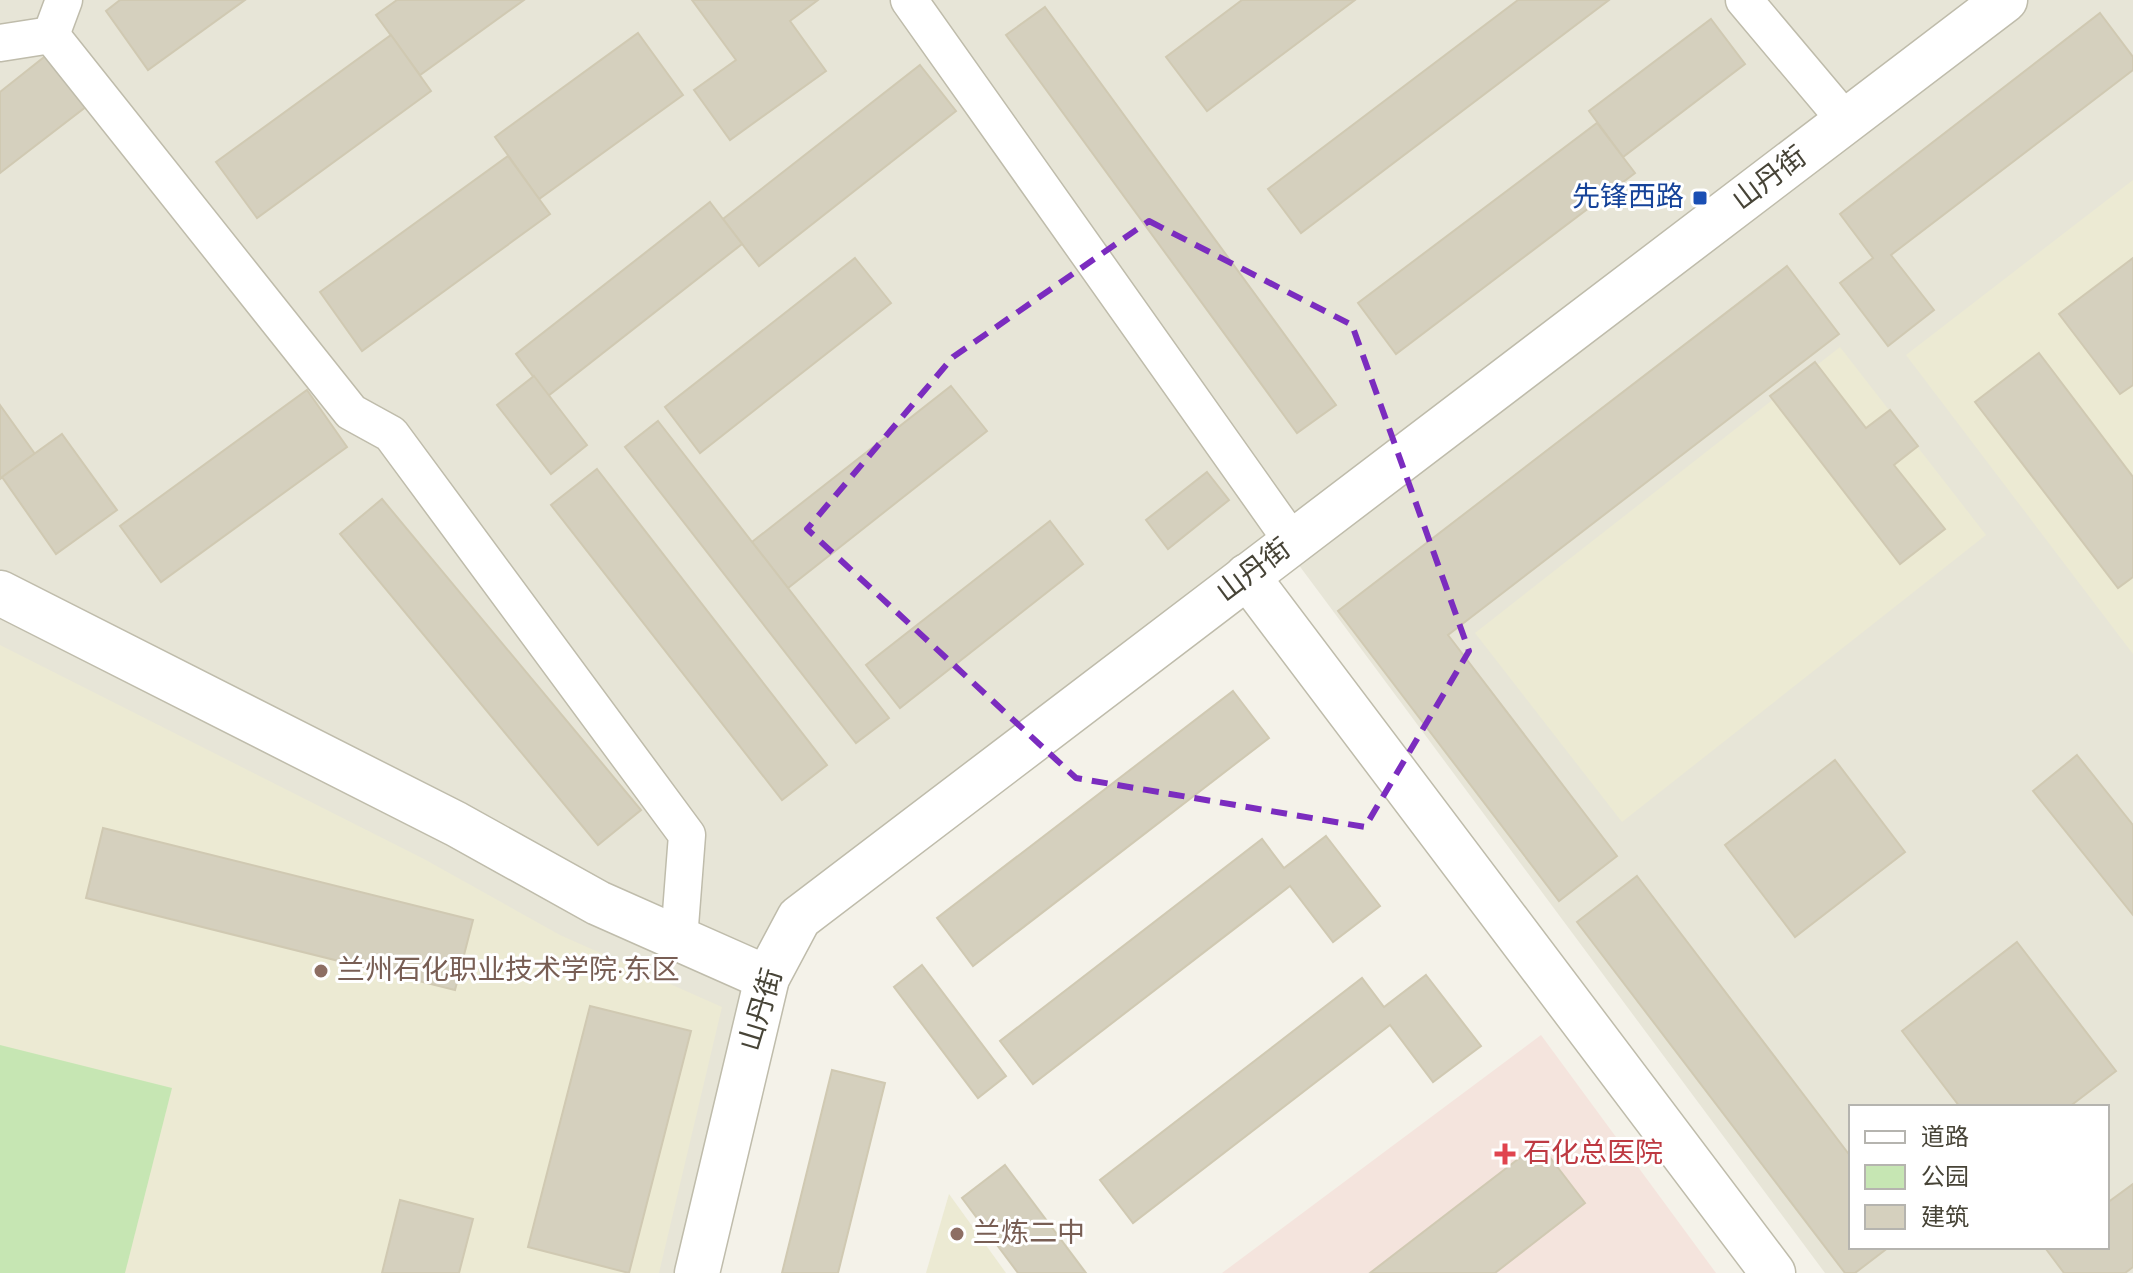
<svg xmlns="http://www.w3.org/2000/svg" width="2133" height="1273" font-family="'Alegreya Sans','Noto Sans SC',sans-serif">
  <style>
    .residential { fill: #e7e5d7; fill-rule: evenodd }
    .education { fill: #ecead3 }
    .medical { fill: #f4e4dd }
    .green { fill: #c6e6b3 }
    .building { fill: #d5d0be; stroke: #d0c9b2; stroke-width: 2 }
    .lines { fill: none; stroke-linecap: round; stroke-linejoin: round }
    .minor-casing { stroke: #bfbcab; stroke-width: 39 }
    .tertiary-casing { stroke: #bfbcab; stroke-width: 47 }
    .minor { stroke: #fff; stroke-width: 36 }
    .tertiary { stroke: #fff; stroke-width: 44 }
    .marked { fill: none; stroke: #7b2cbf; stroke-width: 6; stroke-dasharray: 16 10; stroke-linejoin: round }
    .transit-dot { fill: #1a4fb4; stroke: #fff; stroke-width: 3 }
    .education-dot { fill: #8d6e63; stroke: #fff; stroke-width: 3 }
    .health-dot { fill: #e0444e; stroke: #fff; stroke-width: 3 }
    .labels { text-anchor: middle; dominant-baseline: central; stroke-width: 6; stroke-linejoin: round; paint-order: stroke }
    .street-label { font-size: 28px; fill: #474437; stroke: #fff }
    .transit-label { font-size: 28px; fill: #164399; stroke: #fff; text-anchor: end }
    .education-label { font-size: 28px; fill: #785e54; stroke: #fff; text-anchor: start }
    .health-label { font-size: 28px; fill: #be3a42; stroke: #fff; text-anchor: start }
  </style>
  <rect width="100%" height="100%" fill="#f4f2e9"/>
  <!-- residential -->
  <path class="residential" d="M0,0H2133V1273H1825L1275,533L767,978L704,1273H0ZM1851,1107H2107V1247H1851Z"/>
  <!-- education -->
  <g class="education">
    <path d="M2133,180V654L1906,355Z"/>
    <path d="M1840,347L1986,535L1622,822L1475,633Z"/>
    <path d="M0,645L424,859L560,935L722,1007L659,1273H0Z"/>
    <path d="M949,1194L1006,1273H926Z"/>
  </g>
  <!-- medical -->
  <path class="medical" d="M1541,1035L1716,1273H1222Z"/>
  <!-- green -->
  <path class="green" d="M0,1045L172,1088L125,1273H0Z"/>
  <!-- building -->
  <g class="building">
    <path d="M120,0H245L148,70L106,11Z"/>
    <path d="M397,0H524L420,75L376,15Z"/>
    <path d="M692,0H818L790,21L826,71L730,140L694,90L736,60Z"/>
    <path d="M1242,0H1355L1207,111L1166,57Z"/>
    <path d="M1518,0H1609L1301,233L1268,189Z"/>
    <path d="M1045,7L1336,405L1297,433L1006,35Z"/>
    <path d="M2100,13L2133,57V70L1891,255L1934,310L1888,346L1840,283L1873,258L1840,214Z"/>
    <path d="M1711,19L1745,64L1623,157L1589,111Z"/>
    <path d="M638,33L683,95L539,199L495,137Z"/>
    <path d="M391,35L431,91L257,218L216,162Z"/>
    <path d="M48,54L87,106L0,173V92Z"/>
    <path d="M920,65L956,111L759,266L723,219Z"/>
    <path d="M1597,123L1635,173L1396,354L1358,303Z"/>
    <path d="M508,156L550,214L362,351L320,292Z"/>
    <path d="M710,202L742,244L548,396L516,354Z"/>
    <path d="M855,258L891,303L700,453L665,407Z"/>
    <path d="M2133,258V385L2120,394L2059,314Z"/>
    <path d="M1787,266L1839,334L1448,635L1617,856L1559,901L1338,611Z"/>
    <path d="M2039,353L2133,477V577L2118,588L1975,402Z"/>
    <path d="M1815,362L1866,428L1890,410L1918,446L1894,465L1945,529L1900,564L1770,396Z"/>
    <path d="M534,376L587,445L551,474L497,405Z"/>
    <path d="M951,386L987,431L788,588L752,542Z"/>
    <path d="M307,390L347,447L161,582L120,526Z"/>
    <path d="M0,405L35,454L0,479Z"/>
    <path d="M658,421L889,718L856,743L625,447Z"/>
    <path d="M62,434L117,510L56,554L2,477Z"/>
    <path d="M597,469L827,765L782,800L551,505Z"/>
    <path d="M1207,472L1229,500L1168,549L1146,520Z"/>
    <path d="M382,499L641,810L598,845L340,534Z"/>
    <path d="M1050,521L1083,564L900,708L866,665Z"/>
    <path d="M1233,691L1269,738L973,966L937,918Z"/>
    <path d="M2077,755L2133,825V915L2033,791Z"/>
    <path d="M1835,760L1905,852L1795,937L1725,845Z"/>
    <path d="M103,828L473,920L455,990L86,898Z"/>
    <path d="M1326,836L1380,906L1333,942L1290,886L1033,1084L1000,1041L1262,839L1284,868Z"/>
    <path d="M1637,876L1851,1157V1247H1889L1855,1273H1845L1577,922Z"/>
    <path d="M2017,942L2116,1071L2069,1107H1960L1902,1031Z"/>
    <path d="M922,965L1006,1076L978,1098L894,987Z"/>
    <path d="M1426,975L1481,1046L1433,1082L1390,1025L1133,1223L1100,1180L1362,978L1384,1007Z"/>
    <path d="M590,1006L691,1031L629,1273L528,1247Z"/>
    <path d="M832,1070L885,1083L838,1273H782Z"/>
    <path d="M1539,1143L1585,1203L1495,1273H1370Z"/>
    <path d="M1005,1165L1086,1273H1018L962,1198Z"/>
    <path d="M2133,1184V1267L2125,1273H2064L2046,1249L2107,1247V1203Z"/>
    <path d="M400,1200L473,1219L459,1273H382Z"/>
  </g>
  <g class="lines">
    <!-- minor casing -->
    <g class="minor-casing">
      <g id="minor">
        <path d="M909,0L1292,541"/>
        <path d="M1744,0L1846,121"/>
        <path d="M51,35L351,412L391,434L687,835L679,939"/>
        <path d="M51,35L64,0"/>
        <path d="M0,43L51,35"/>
      </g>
    </g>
    <!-- tertiary casing -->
    <g class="tertiary-casing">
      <g id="tertiary">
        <path d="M1247,576L1773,1273"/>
        <path d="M0,593L456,824L598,903L767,978"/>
        <path d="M697,1273L767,978L799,918L2005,0"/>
      </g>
    </g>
    <!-- minor -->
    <use href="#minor" class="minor"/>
    <!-- tertiary -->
    <use href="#tertiary" class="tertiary"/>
  </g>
  <!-- marked area -->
  <path class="marked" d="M1149,221L1352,325L1469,651L1365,827L1076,778L807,529L953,357Z"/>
  <!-- markers -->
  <rect class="transit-dot" x="1692" y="190" width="16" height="16" rx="4"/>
  <g class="education-dot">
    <circle cx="321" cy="971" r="8"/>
    <circle cx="957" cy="1234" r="8"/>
  </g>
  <path class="health-dot" d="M1501 1142h8v8h8v8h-8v8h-8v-8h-8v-8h8z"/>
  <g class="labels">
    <!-- street labels -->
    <g class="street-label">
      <text transform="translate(1770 179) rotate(-37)">山丹街</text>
      <text transform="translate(1254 571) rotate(-37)">山丹街</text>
      <text transform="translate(762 1010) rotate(-73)">山丹街</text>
    </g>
    <!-- transit labels -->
    <g class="transit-label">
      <text x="1684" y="198">先锋西路</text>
    </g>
    <!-- education labels -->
    <g class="education-label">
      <text x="337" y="971">兰州石化职业技术学院·东区</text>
      <text x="973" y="1234">兰炼二中</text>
    </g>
    <!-- health labels -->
    <g class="health-label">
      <text x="1523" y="1154">石化总医院</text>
    </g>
  </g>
  <!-- legend -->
  <rect x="1849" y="1105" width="260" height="144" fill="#ffffff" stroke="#b5b4af" stroke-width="2"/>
  <rect x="1865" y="1131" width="40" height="12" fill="#ffffff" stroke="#b5b4af" stroke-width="2"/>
  <text x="1921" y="1145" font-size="24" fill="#474437">道路</text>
  <rect x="1865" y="1165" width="40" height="24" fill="#c6e6b3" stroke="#b5b4af" stroke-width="2"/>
  <text x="1921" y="1185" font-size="24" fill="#474437">公园</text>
  <rect x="1865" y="1205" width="40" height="24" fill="#d5d0be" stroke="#b5b4af" stroke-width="2"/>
  <text x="1921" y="1225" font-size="24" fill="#474437">建筑</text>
</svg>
